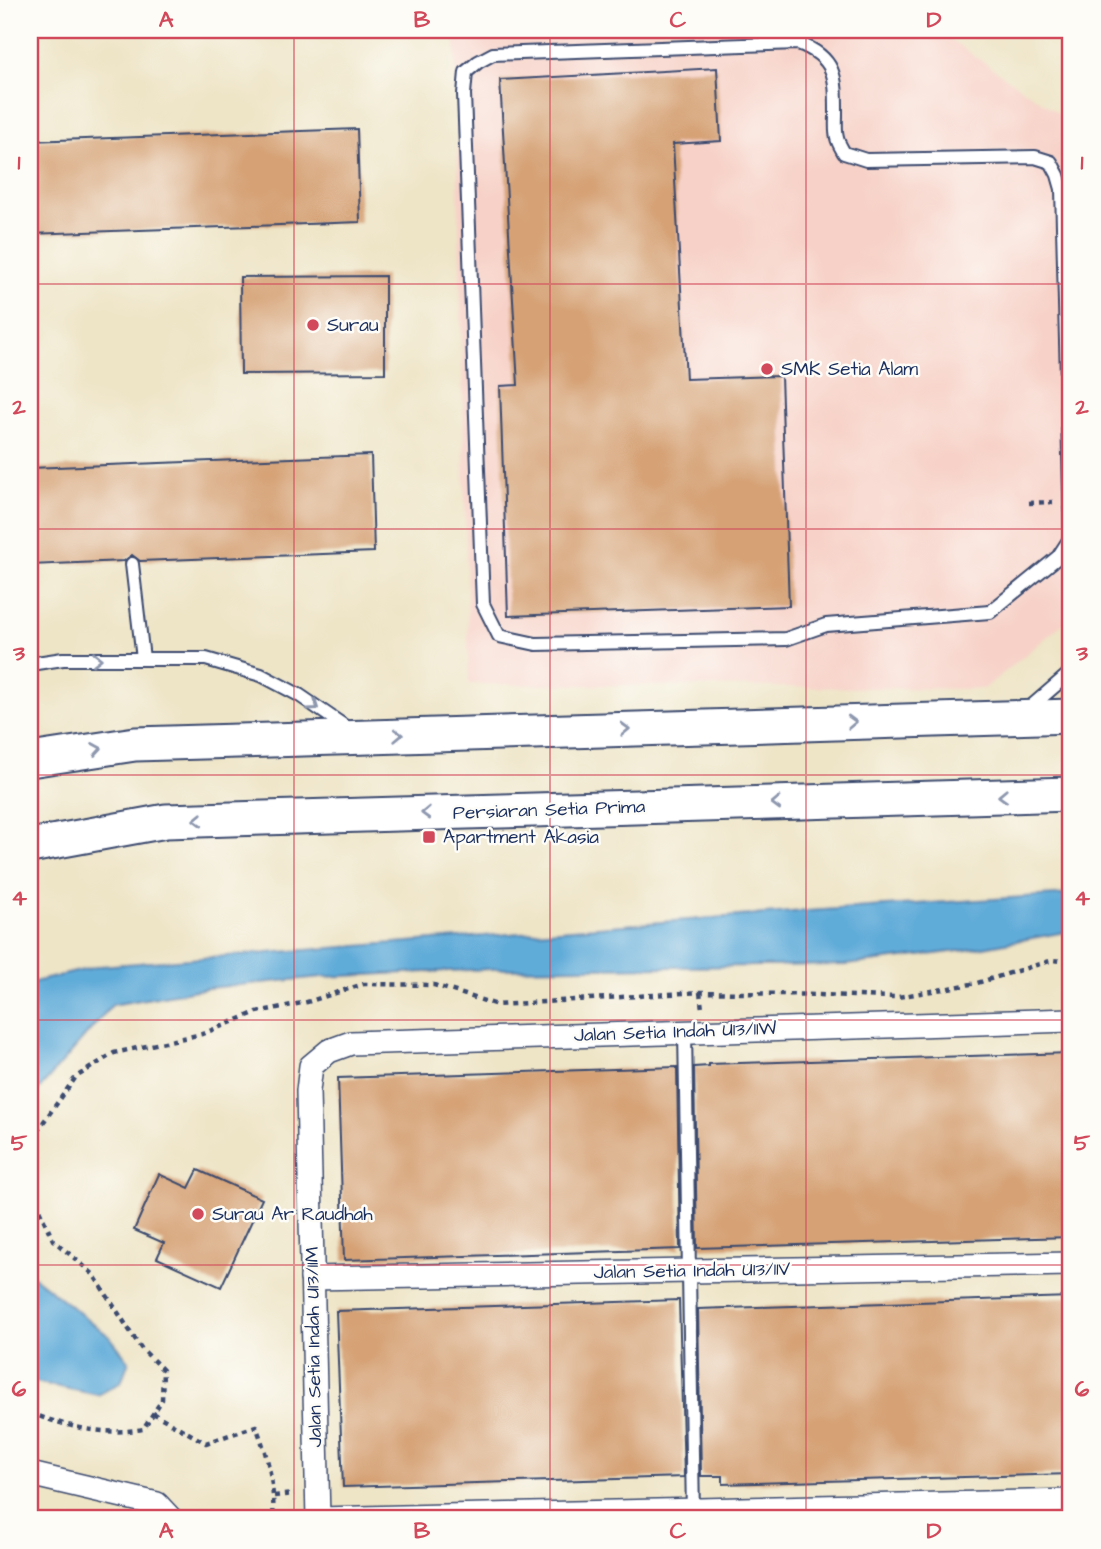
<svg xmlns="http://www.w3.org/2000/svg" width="1101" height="1549" font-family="'Architects Daughter',sans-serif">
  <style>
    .built { fill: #f7d1c7 }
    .water { fill: #61acd9; stroke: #3e6e9c; stroke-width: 2 }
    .building { fill: #d5a175 }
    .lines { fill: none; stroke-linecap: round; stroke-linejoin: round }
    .lane-casing { stroke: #3b4a6e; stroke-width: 16 }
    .street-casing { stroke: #3b4a6e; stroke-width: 26 }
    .secondary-casing { stroke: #3b4a6e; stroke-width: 37 }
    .path { stroke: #3b4a6e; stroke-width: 4.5; stroke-dasharray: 5 5; stroke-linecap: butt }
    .lane { stroke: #fff; stroke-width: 12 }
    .street { stroke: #fff; stroke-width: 23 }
    .secondary { stroke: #fff; stroke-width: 33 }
    .oneway { stroke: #8d97ae }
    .grid { fill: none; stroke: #d1495b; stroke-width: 2; stroke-opacity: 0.55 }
    .poi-dot { fill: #d1495b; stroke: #fdfcf7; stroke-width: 2.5 }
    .labels { text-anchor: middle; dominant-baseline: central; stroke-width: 5; stroke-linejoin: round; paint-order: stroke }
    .poi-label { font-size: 19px; fill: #1b2f5e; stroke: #fdfcf7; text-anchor: start }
    .street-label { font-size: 19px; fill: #1b2f5e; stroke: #fdfcf7 }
    .neatline { fill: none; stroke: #d1495b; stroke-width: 2.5 }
    .grid-label { font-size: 23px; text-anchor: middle; font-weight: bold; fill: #d1495b }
  </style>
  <rect width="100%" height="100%" fill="#fdfcf7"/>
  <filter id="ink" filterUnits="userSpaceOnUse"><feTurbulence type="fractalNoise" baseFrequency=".0143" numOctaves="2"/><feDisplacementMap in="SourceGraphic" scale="14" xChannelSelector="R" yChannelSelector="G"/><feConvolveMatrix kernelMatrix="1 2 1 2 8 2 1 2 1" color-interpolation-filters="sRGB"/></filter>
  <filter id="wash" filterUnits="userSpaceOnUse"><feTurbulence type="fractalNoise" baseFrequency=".00686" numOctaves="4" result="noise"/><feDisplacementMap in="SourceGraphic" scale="28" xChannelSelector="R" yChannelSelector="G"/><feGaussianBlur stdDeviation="1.57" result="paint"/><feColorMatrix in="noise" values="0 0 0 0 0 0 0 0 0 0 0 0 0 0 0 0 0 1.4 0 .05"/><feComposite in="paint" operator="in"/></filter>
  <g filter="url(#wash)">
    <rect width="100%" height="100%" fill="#eee4c6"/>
    <!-- built -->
    <path class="built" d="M455,30H937L1071,122V617L984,689L469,684Z"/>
    <!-- water -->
    <g class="water">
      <path d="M1071,894V931L967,950L846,965L491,969L322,977L208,988L112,1005L30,1100V983L100,966L791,912Z"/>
      <path d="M30,1274L110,1337L129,1361L121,1382L98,1395L30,1381Z"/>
    </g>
    <g id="blocks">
      <!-- building -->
      <g class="building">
        <path d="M717,68L721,141L673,144L686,379L781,376L789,606L508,616L500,386L518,385L500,80Z"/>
        <path d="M357,129L360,222L30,234V141Z"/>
        <path d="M385,276V373L241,374L240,277Z"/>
        <path d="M371,455L374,552L140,561L132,555L124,561L30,565V468Z"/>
        <path d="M1071,1053V1237L697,1248L694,1067L709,1066V1064Z"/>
        <path d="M677,1067L680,1249L344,1260L338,1078Z"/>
        <path d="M198,1170L262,1199L221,1287L157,1258L164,1243L134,1230L159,1174L189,1188Z"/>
        <path d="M1071,1297V1474L723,1484V1476H701L698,1309Z"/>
        <path d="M679,1300L684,1477L343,1487L336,1311Z"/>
      </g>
    </g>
  </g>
  <g filter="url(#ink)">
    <use href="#blocks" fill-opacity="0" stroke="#3b4a6e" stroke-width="2"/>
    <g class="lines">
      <!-- lane casing -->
      <g class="lane-casing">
        <g id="lane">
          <path d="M1071,531L1062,189L1058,175L1051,162L1035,157L866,160L844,153C842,149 838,143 837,138C835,131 836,122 836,115C836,78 837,58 798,43L493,54L478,62L466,72L464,94L483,604L499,636L536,644L786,639L826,625L990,612L1058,557L1071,537"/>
          <path d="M132,564L143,659"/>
          <path d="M30,664L63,659H206L261,675L299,695L350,730"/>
          <path d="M1027,710L1071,672"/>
          <path d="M685,1031L693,1515"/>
        </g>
      </g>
      <!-- street casing -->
      <g class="street-casing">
        <g id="street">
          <path d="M312,1278L1071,1264"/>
          <path d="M30,1474L157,1504L171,1519"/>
          <path d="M318,1519L308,1091L311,1066L329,1051L351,1043L1071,1020"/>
          <path d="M318,1519L1071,1501"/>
        </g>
      </g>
      <!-- secondary casing -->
      <g class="secondary-casing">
        <g id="secondary">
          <path d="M30,760L135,744L1071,716"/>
          <path d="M30,846L166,821L1071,794"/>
        </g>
      </g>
      <!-- path -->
      <g class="path">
        <path d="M1029,503L1053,502"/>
        <path d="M700,992L702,1009"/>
        <path d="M37,1131L76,1077L114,1053L202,1034L257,1012L307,1002L364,984L434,985L497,1005L700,992L898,997L977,983L1053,960L1071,962"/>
        <path d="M30,1413C69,1427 102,1436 143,1429L162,1400L163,1370L141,1348L93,1274L53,1240L37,1205"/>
        <path d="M153,1413L206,1443L256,1426C268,1457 275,1485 273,1519"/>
        <path d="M274,1496L294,1494"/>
      </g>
      <!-- lane -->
      <use href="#lane" class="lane"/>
      <!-- street -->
      <use href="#street" class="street"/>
      <!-- secondary -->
      <use href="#secondary" class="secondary"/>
    </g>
    <!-- one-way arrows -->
    <defs><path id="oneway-chevron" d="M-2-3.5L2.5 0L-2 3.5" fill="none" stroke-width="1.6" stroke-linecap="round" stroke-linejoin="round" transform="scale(1.75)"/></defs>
    <g class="oneway">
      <use href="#oneway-chevron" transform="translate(97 659)"/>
      <use href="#oneway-chevron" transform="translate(314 706) rotate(35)"/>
      <use href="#oneway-chevron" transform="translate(852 722) rotate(-2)"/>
      <use href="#oneway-chevron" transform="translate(625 729) rotate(-2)"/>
      <use href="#oneway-chevron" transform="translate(398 735) rotate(-2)"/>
      <use href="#oneway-chevron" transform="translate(97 749) rotate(-9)"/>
      <use href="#oneway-chevron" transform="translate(1003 796) rotate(178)"/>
      <use href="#oneway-chevron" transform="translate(776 803) rotate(178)"/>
      <use href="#oneway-chevron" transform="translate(426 813) rotate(178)"/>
      <use href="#oneway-chevron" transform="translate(198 820) rotate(178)"/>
    </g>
  </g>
  <!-- grid -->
  <path class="grid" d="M294,30V1519M550,30V1519M806,30V1519M30,284H1071M30,529H1071M30,775H1071M30,1020H1071M30,1265H1071"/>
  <!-- markers -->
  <g class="poi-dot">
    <circle cx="313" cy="325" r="7"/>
    <circle cx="767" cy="369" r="7"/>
    <rect x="422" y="830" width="14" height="14" rx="3.5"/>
    <circle cx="198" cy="1214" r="7"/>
  </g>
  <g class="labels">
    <!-- poi labels -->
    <g class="poi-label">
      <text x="327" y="325">Surau</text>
      <text x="781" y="369">SMK Setia Alam</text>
      <text x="443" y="837">Apartment Akasia</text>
      <text x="212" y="1214">Surau Ar Raudhah</text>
    </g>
    <!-- street labels -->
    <g class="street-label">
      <text transform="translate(549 810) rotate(-2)">Persiaran Setia Prima</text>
      <text transform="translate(675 1032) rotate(-2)">Jalan Setia Indah U13/11W</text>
      <text transform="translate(692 1271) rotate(-1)">Jalan Setia Indah U13/11V</text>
      <text transform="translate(314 1347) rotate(-91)">Jalan Setia Indah U13/11M</text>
    </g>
  </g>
  <!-- margin -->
  <rect width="1101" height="1549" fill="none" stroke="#fdfcf7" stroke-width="77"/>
  <rect x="38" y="38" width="1024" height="1472" class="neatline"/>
  <g class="grid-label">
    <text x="166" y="27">A</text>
    <text x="422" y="27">B</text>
    <text x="678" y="27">C</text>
    <text x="934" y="27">D</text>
    <text x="19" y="169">1</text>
    <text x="1082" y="169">1</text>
    <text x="19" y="414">2</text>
    <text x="1082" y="414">2</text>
    <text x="19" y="660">3</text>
    <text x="1082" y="660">3</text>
    <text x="19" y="905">4</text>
    <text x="1082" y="905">4</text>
    <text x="19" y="1150">5</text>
    <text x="1082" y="1150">5</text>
    <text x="19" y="1396">6</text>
    <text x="1082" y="1396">6</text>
    <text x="166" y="1538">A</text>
    <text x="422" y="1538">B</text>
    <text x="678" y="1538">C</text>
    <text x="934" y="1538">D</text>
  </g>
</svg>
